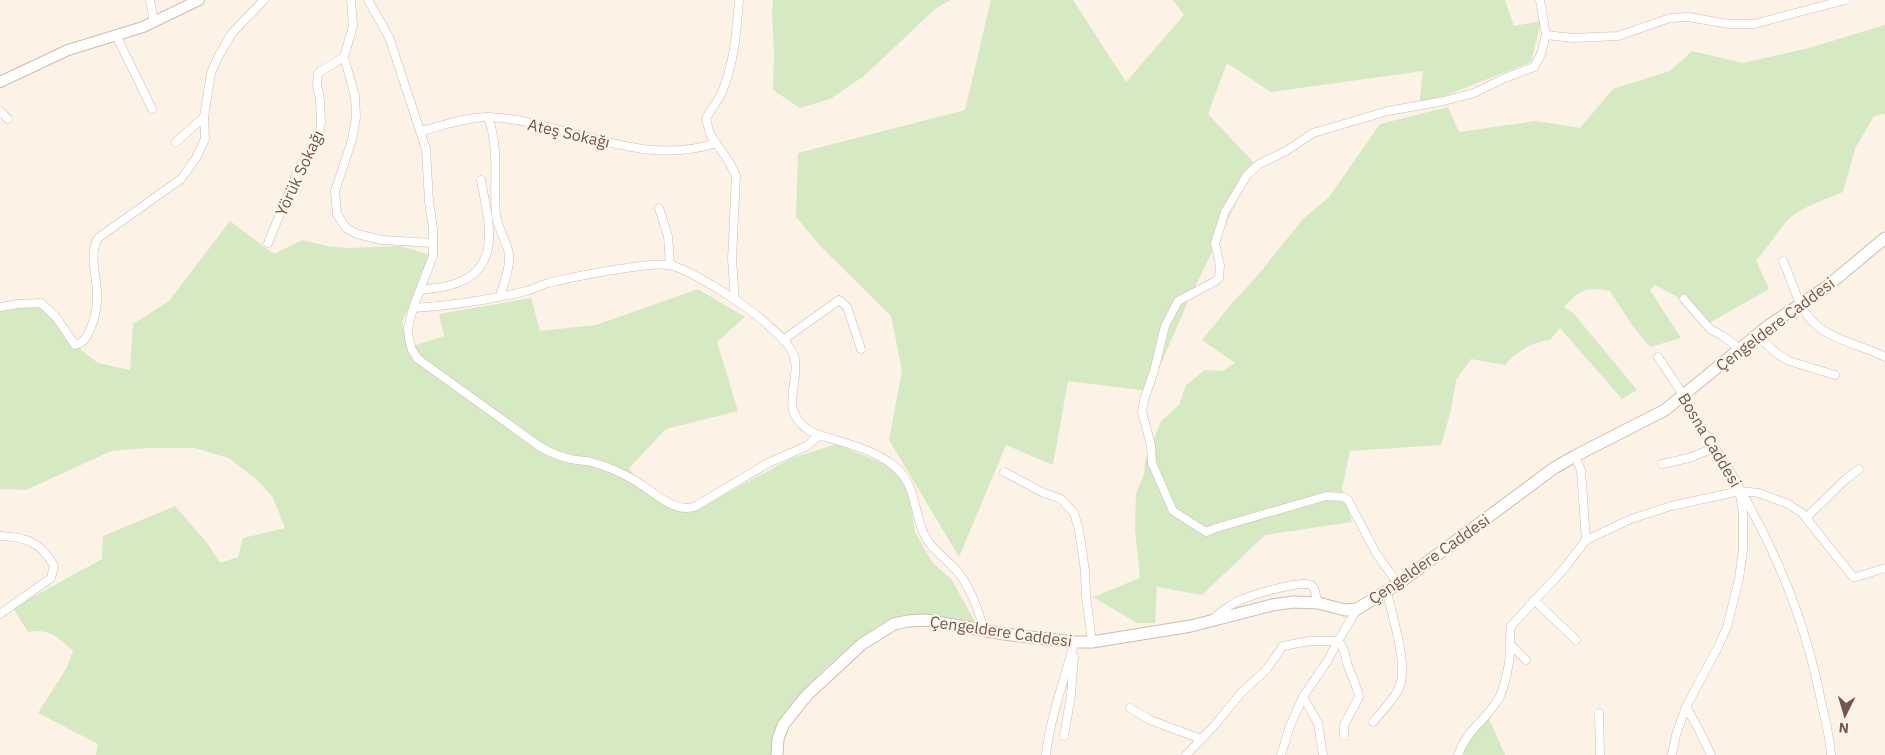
<svg xmlns="http://www.w3.org/2000/svg" width="1885" height="755" font-family="'IBM Plex Sans',sans-serif">
  <style>
    .green { fill: #d5eac3 }
    .lines { fill: none; stroke-linecap: round; stroke-linejoin: round }
    .minor-casing { stroke: #d0bbae; stroke-width: 9 }
    .tertiary-casing { stroke: #d0bbae; stroke-width: 12 }
    .secondary-casing { stroke: #d3bbab; stroke-width: 13 }
    .minor { stroke: #fff; stroke-width: 8 }
    .tertiary { stroke: #fff; stroke-width: 10 }
    .secondary { stroke: #fff; stroke-width: 11 }
    .labels { text-anchor: middle; dominant-baseline: central; stroke-width: 4; stroke-linejoin: round; paint-order: stroke }
    .street-label { font-size: 16px; fill: #75574a; stroke: #fff6eb }
  </style>
  <rect width="100%" height="100%" fill="#fcf2e5"/>
  <!-- green -->
  <g class="green">
    <path d="M773,0H951L935,9L864,76L830,99L800,108L773,90L774,52L772,12Z"/>
    <path d="M991,0H1073L1126,82L1184,15L1173,0H1505L1514,26L1541,21L1531,62L1419,106L1423,71L1271,92L1227,63L1208,114L1255,164L1191,295L1149,391L1068,381L1053,465L1006,445L959,557L889,440L902,371L891,316L821,247L796,217L798,153L965,110Z"/>
    <path d="M1885,25V114L1874,116L1855,149L1843,192C1826,199 1801,207 1788,220C1777,231 1769,247 1756,260L1769,289L1704,326L1676,296L1655,285L1650,290L1681,338L1650,347L1632,325L1610,291C1587,286 1579,290 1564,307L1574,314L1637,390L1622,399L1560,328L1550,340C1531,342 1518,351 1505,365L1471,359L1456,380L1451,410L1441,445L1350,451L1342,488L1352,522L1265,535L1202,595L1157,587L1155,623H1137L1093,597L1140,578L1135,529L1136,493L1144,474L1145,462L1161,421L1179,405L1186,385L1205,370L1223,371L1235,363L1202,340L1233,302L1258,275L1303,219L1329,197L1380,124L1448,107L1459,132L1536,121L1580,128L1613,89L1670,71L1692,51L1743,63L1809,48Z"/>
    <path d="M230,221L274,254L302,240L327,246L347,248L400,246L434,256L402,322L410,347L444,336L439,314L531,298L540,331L596,325L698,289L745,317L717,342L738,411L666,429L629,468L642,486L682,510L694,511L790,459L836,444L892,467L908,488L915,532L932,562L952,580L975,622C949,619 921,613 895,618C868,624 791,697 779,722C774,732 773,743 771,755H96L98,744L38,713L66,669L73,651C58,637 49,628 28,632L13,608L102,559L103,536L175,506L208,544L220,563L238,557L243,538L285,528L272,496L257,480L229,458L195,448H146L111,451L26,490L0,489V307L41,303L75,345L98,363L130,370L133,324L169,301Z"/>
    <path d="M1487,714L1505,755H1460L1463,746Z"/>
  </g>
  <g class="lines">
    <!-- minor casing -->
    <g class="minor-casing">
      <g id="minor">
        <path d="M150,0L154,22"/>
        <path d="M351,0L353,26L344,57L355,96L356,117L352,140L335,191L337,214L346,228L357,234L382,240L433,243"/>
        <path d="M368,0L389,37L426,149L429,202L433,229V256L413,308L408,328L409,339L412,350L418,359L539,446C549,452 560,457 571,459C578,461 584,460 591,462C606,466 620,472 634,480C652,490 674,515 696,506L768,463L807,446L819,435"/>
        <path d="M116,35L152,109"/>
        <path d="M1546,35L1573,38L1618,36L1670,18L1688,17L1729,24H1754L1845,0"/>
        <path d="M0,111L8,119"/>
        <path d="M488,117C500,149 493,183 496,216C498,228 505,238 508,250C512,264 504,282 500,296"/>
        <path d="M421,131C442,126 466,117 488,117C564,120 639,169 716,143"/>
        <path d="M176,142L204,117L211,73L218,57L232,33L264,0"/>
        <path d="M659,208L668,236L670,265"/>
        <path d="M268,243L299,168L315,144L319,136L321,123L320,100L317,84L318,73L344,57"/>
        <path d="M1783,261C1792,280 1797,305 1812,321C1830,340 1862,345 1885,357"/>
        <path d="M421,290C431,288 442,288 451,285C505,270 488,220 481,180"/>
        <path d="M1684,299L1710,329L1723,336L1740,349"/>
        <path d="M735,300L732,259L736,175L729,162L710,134L706,119C710,109 718,102 722,92C735,60 736,34 739,0"/>
        <path d="M0,307L18,304L41,303L56,317L75,345C84,343 86,338 90,330C95,318 98,305 97,291C96,274 89,254 98,238L181,179L196,158L205,139L204,117"/>
        <path d="M413,308C452,306 489,300 526,291C534,289 541,285 548,283C576,276 605,271 633,267C645,266 657,263 669,265C691,269 753,310 769,326C778,334 793,347 795,360C799,384 780,410 807,429C815,435 826,437 836,440C856,446 876,452 893,465C916,483 913,508 923,532C930,549 945,557 956,570C969,584 980,613 984,631"/>
        <path d="M1757,335L1776,353L1789,361L1835,375"/>
        <path d="M783,340L839,300L847,307L861,349"/>
        <path d="M1658,357L1684,396L1687,406L1738,484L1743,512V549L1739,579L1727,627L1719,645L1686,707L1676,735L1672,755"/>
        <path d="M1575,456L1581,470L1586,540"/>
        <path d="M1662,464L1689,458L1714,448"/>
        <path d="M1004,472L1044,493L1061,499L1074,513L1079,530L1085,571L1086,596L1092,642"/>
        <path d="M1743,495C1781,561 1808,631 1822,706C1826,722 1830,738 1831,755"/>
        <path d="M1806,518L1846,479L1859,469"/>
        <path d="M0,536C26,537 41,542 54,566L51,578L0,614"/>
        <path d="M1398,584L1376,553L1348,500L1343,497L1326,496L1216,528L1206,532L1173,511L1152,463L1151,445L1142,412L1144,400L1154,371L1165,326L1178,301L1214,282L1219,278L1220,265L1215,243L1225,212L1247,175L1259,164L1286,151L1313,133L1388,111L1444,101L1474,93L1505,78L1534,67L1541,54L1546,35L1540,0"/>
        <path d="M1534,600L1576,640"/>
        <path d="M1215,617C1220,613 1225,609 1231,605C1243,597 1298,580 1311,585L1314,588L1318,603"/>
        <path d="M1511,645L1526,660"/>
        <path d="M1686,707L1698,728L1711,755"/>
        <path d="M1130,708L1150,720L1201,739"/>
        <path d="M1599,713L1600,755"/>
        <path d="M1373,722C1382,711 1394,700 1399,688C1409,666 1392,616 1387,592"/>
        <path d="M1064,736L1071,695L1074,657"/>
        <path d="M1046,755C1050,716 1065,680 1074,642"/>
        <path d="M1186,755L1214,726L1241,693L1266,670L1283,646L1309,641H1338L1357,609"/>
        <path d="M1281,755L1290,726L1303,697"/>
        <path d="M1323,755L1318,723L1303,697L1328,660L1338,641C1345,648 1345,655 1347,663C1351,675 1357,685 1359,697L1344,725V736"/>
        <path d="M1458,755C1467,729 1486,721 1499,698C1505,687 1511,658 1510,645C1510,638 1510,633 1511,626L1563,570L1586,540L1631,519L1671,506L1740,491L1759,493L1788,504L1802,513L1853,577H1856L1885,568"/>
      </g>
    </g>
    <!-- tertiary casing -->
    <g class="tertiary-casing">
      <path id="tertiary" d="M0,82L68,50L143,27L199,0"/>
    </g>
    <!-- secondary casing -->
    <g class="secondary-casing">
      <path id="secondary" d="M777,755L778,739L783,725L807,695L862,644L894,624L908,621L926,620L1004,634L1074,642H1092L1191,626L1272,605L1293,602L1318,603L1345,610L1357,609L1398,584L1554,468L1575,456L1665,410L1768,326L1825,288L1885,238"/>
    </g>
    <!-- minor -->
    <use href="#minor" class="minor"/>
    <!-- tertiary -->
    <use href="#tertiary" class="tertiary"/>
    <!-- secondary -->
    <use href="#secondary" class="secondary"/>
  </g>
  <g class="labels">
    <!-- street labels -->
    <g class="street-label">
      <text transform="translate(569 133) rotate(13)">Ateş Sokağı</text>
      <text transform="translate(299 173) rotate(-65)">Yörük Sokağı</text>
      <text transform="translate(1775 324) rotate(-37)">Çengeldere Caddesi</text>
      <text transform="translate(1710 440) rotate(59)">Bosna Caddesi</text>
      <text transform="translate(1429 559) rotate(-35)">Çengeldere Caddesi</text>
      <text transform="translate(1001 631) rotate(8)">Çengeldere Caddesi</text>
    </g>
  </g>
  <!-- north arrow -->
  <g transform="translate(1845 715) rotate(185)" stroke="#fff6eb" stroke-width="4" paint-order="stroke">
  <path d="M0-4L9 19L0 12L-9 19Z" fill="#75574a"/>
  <text y="-8" font-size="14" font-weight="bold" text-anchor="middle" fill="#75574a">N</text>
  </g>
</svg>
